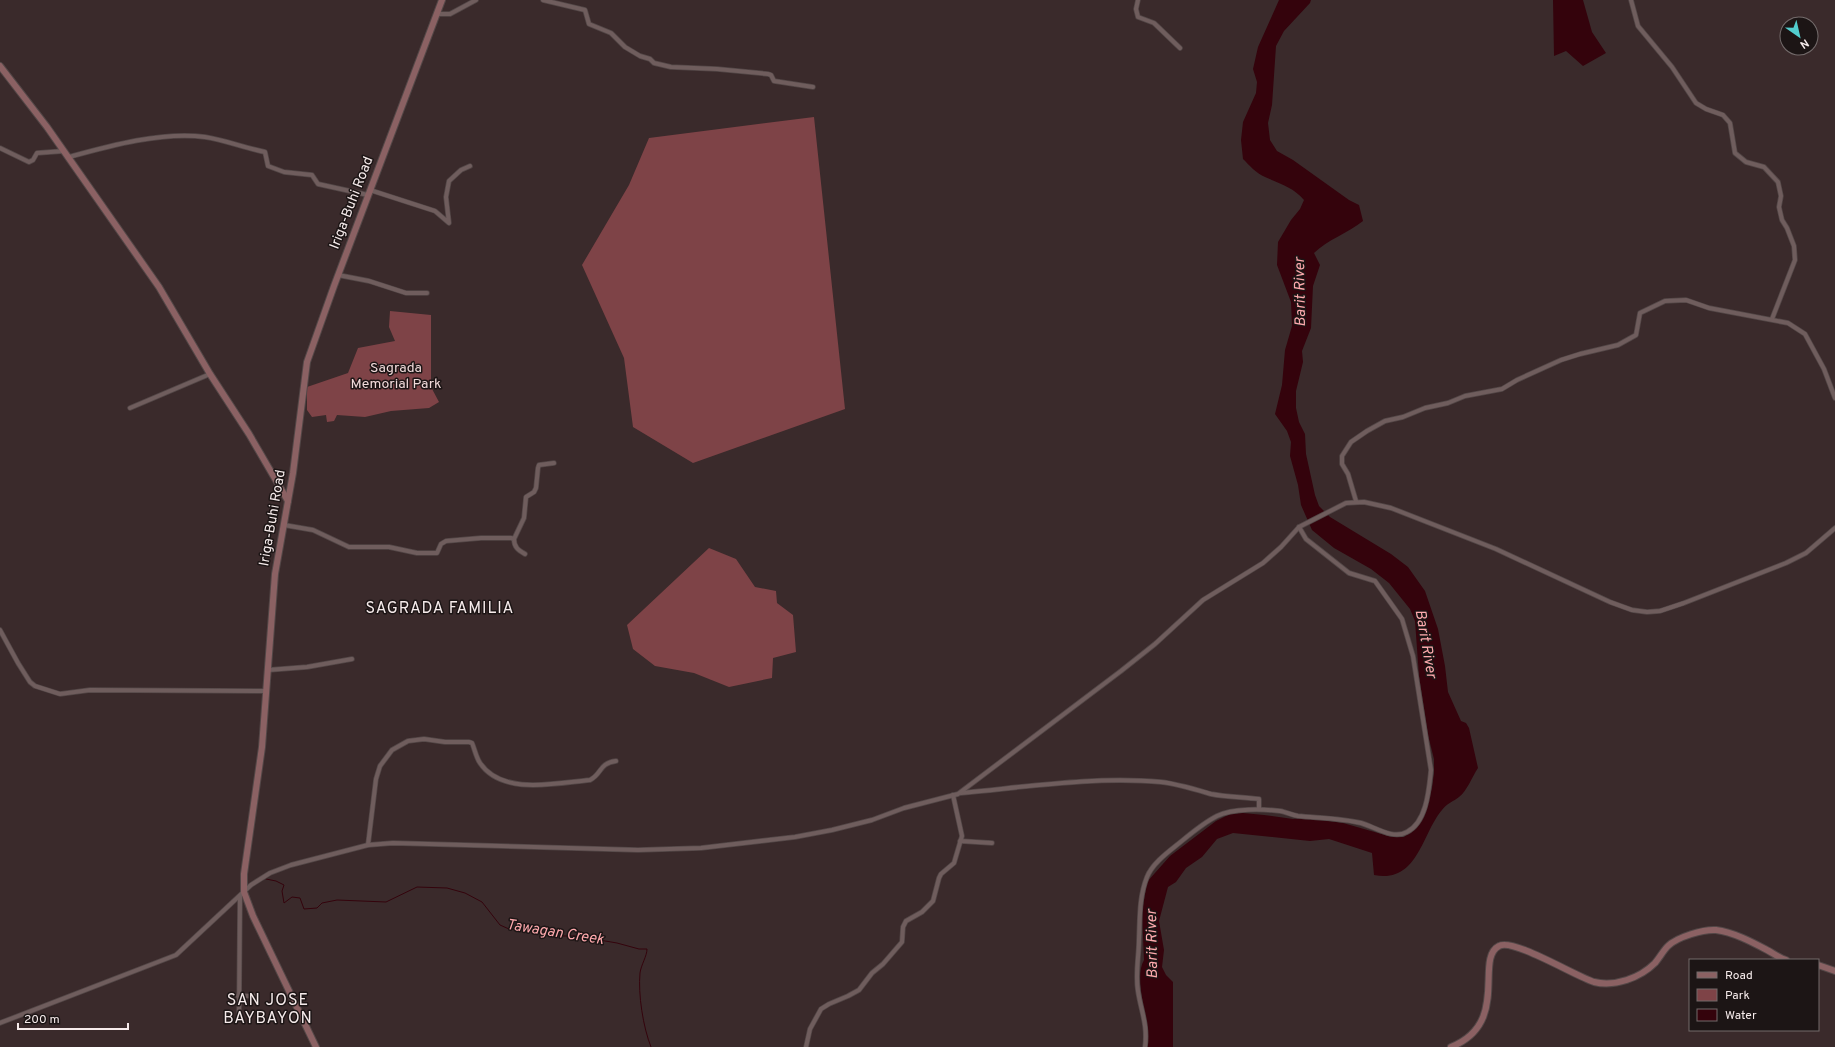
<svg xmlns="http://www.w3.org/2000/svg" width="1835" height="1047" font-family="Overpass,sans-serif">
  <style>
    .green { fill: #7e4347 }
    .water { fill: #34030c }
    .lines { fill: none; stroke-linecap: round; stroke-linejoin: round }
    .stream { stroke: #34030c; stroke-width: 1 }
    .minor-casing { stroke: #534747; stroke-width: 5.5 }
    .secondary-casing { stroke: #534747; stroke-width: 8 }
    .minor { stroke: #6f5d5d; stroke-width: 4 }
    .secondary { stroke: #8b6163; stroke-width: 6 }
    .labels { text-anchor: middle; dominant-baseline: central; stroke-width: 3; stroke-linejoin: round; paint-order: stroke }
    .street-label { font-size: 14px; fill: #f6ebeb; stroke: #1c1515 }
    .park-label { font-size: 14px; fill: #f1dada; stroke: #1c1515 }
    .water-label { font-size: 15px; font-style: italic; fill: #fea9ad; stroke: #1c1515 }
    .quarter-label { font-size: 16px; letter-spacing: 1px; fill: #f6ebeb; stroke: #1c1515 }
  </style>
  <rect width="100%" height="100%" fill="#3a2a2b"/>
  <!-- green -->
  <g class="green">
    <path d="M814,117L845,409L693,463L633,427L624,358L582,265L629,185L649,138Z"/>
    <path d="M390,311L431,315V387L439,402L429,408L391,411L365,417L337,415L334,421L327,422L326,415L312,417L307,410V387L348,373L358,348L395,341L389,327Z"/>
    <path d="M709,548L736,559L755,587L776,591L777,603L793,615L796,652L773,658L772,678L729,687L694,673L655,666L633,649L627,625Z"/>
  </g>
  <!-- water -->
  <g class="water">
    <path d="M1279,0H1311L1310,3L1284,31L1276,46L1272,105L1268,123L1270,140L1277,151L1293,160L1349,200L1359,205L1363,221C1348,233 1327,240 1314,253L1320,265L1313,286L1311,328L1302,351L1303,362L1296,391V408L1299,422L1305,434L1306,454L1315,495L1319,506L1330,517L1391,554L1408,567L1425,591L1438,629L1445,666L1448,692L1461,721L1466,723L1469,728L1478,768C1472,777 1467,791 1459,797C1454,801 1446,804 1442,810C1422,833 1418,884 1374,875L1372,853L1329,839L1310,841L1233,833L1217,839L1202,857L1186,868L1176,882L1168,887L1159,921L1164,950L1162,967L1166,975L1173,982V1047H1146C1150,1022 1133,978 1144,960L1142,912L1147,882L1170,856L1216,821L1230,814L1243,813L1264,815L1293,819L1306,818L1343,823L1392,837H1404L1418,826L1424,814L1432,788L1434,773V759L1428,735L1419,676L1415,621L1410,609L1389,583L1371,569L1334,548L1312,530L1301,505L1298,485L1290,456L1291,442L1287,431L1275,414L1282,385L1285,350L1292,326L1291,302L1277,265L1278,242L1291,220L1300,209L1304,200C1293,187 1280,184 1265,177C1257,174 1249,165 1243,159L1241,140L1243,122L1256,93L1257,82L1253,69L1258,47Z"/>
    <path d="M1553,0H1583L1592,32L1606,53L1583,66L1566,51L1554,56Z"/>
  </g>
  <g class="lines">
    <!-- stream -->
    <path class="stream" d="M266,879L276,881L284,885L282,891L284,903L292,897L300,898L304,909L317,908L322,903L337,900L386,902L417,887L447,888L465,893L482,902L500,925L509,929L533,930L562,936H576L617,943L639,949H647C647,956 641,965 640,973C638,994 643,1027 651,1047"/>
    <!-- minor casing -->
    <g class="minor-casing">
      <g id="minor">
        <path d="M543,0L585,10L589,24L611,33L625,47L640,56L650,59L654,63L671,67L717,69L768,74L771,75L774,81L813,87"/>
        <path d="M1138,0L1136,9L1138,17L1154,23L1180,48"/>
        <path d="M1631,0L1638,26L1672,67L1696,103L1706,109L1723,115L1730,123L1735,153L1746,162L1764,167L1778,182L1781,196L1779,207L1782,220L1787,228L1794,246L1795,260L1772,319"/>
        <path d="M437,14H450L476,0"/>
        <path d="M0,148L29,162L33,160L37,153L64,151"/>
        <path d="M69,157C109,146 163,131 205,137C225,140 245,148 265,152L268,166L284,172L312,175L318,184L368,195"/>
        <path d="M370,190L435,211L449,223L446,197L449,181L461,170L470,166"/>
        <path d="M338,275L369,281L406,293H427"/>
        <path d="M130,408L210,374"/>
        <path d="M1356,501L1348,474L1342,464V456L1351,442L1367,431L1385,421L1403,417L1425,408L1448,403L1465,396L1502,389L1517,380L1561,360L1580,354L1618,345L1636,335L1640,313L1665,301L1686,300L1709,308L1788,323L1805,334L1824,369L1835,398"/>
        <path d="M284,525L313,530L349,547H389L417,553H437L441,544L446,541L481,538H511L514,539C514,547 518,550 525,554"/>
        <path d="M514,539L524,518L526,497L534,492L536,488L538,468L539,465L554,463"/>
        <path d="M0,630L18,663L30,682L35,686L60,694L90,690L267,691"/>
        <path d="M268,670L307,667L352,659"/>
        <path d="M961,793C1026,787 1095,776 1161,782C1178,784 1194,789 1211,794C1226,797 1244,797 1259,799V809"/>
        <path d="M960,841L992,843"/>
        <path d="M368,845L376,779L380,766L392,750L408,741L424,739L445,742H469L472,743C475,750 476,757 480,763C502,796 557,783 590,780C602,774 599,763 616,761"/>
        <path d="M238,996H255"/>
        <path d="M239,1016L240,896"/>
        <path d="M0,1023L176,955L251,885L270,873L291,865L368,845L393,843L638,850L701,848L795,837L832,830L872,820L904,808L958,794L1121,671L1155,644L1203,600L1263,563L1281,547L1299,527L1346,503L1364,502L1391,508L1496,549L1610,602L1632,610L1647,612L1660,611L1684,603L1786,563L1806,553L1835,528"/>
        <path d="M806,1047L810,1029L821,1009L829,1004L848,996L859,990L872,973L883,964L902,942L903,927L906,921L922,912L933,901L939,878L941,874L954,863L962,836L953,795"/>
        <path d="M1145,1047C1148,1025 1141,1011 1138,991C1135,973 1139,957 1139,939C1140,918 1139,897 1147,877C1153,862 1171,850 1183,840C1194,831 1205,822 1217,816C1233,808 1263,809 1280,811C1286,812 1292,815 1298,816C1319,818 1341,818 1361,823C1375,827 1393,840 1407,832C1427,822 1429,789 1431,770L1413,656L1402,619L1375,581L1349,573L1306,539L1299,527"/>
      </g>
    </g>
    <!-- secondary casing -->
    <g class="secondary-casing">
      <g id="secondary">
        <path d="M0,66L47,127L159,287L210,374L249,434L288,501"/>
        <path d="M1818,965L1835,971"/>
        <path d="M316,1047L253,916L244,892V874L262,747L275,574L293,473L307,362L334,286L442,0"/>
        <path d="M1451,1047C1511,1023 1474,959 1499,946C1513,938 1575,976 1594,982C1615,987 1640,978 1655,963C1660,957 1663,951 1668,946C1677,937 1704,929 1716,930C1733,932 1752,942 1767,950C1773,953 1779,958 1786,960"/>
      </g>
    </g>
    <!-- minor -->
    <use href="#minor" class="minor"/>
    <!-- secondary -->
    <use href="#secondary" class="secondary"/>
  </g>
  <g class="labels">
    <!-- street labels -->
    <g class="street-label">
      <text transform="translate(352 203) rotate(-69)">Iriga-Buhi Road</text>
      <text transform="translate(273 518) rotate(-80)">Iriga-Buhi Road</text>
    </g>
    <!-- park labels -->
    <g class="park-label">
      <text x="396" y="368">Sagrada<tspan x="396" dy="16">Memorial Park</tspan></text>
    </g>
    <!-- water labels -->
    <g class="water-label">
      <text transform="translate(1301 292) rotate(-91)">Barit River</text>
      <text transform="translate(1425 644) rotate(80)">Barit River</text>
      <text transform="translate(555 933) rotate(9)">Tawagan Creek</text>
      <text transform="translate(1153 944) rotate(-91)">Barit River</text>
    </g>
    <!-- quarter labels -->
    <g class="quarter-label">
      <text x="440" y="609">SAGRADA FAMILIA</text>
      <text x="268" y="1001">SAN JOSE<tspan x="268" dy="18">BAYBAYON</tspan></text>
    </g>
  </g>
  <!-- legend -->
  <rect x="1689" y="959" width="130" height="72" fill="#1c1515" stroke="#736b6b"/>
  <rect x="1697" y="972" width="20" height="6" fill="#8b6163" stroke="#736b6b"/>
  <text x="1725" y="979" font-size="12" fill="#f6ebeb">Road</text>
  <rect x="1697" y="989" width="20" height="12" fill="#7e4347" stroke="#736b6b"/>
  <text x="1725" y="999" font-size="12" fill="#f6ebeb">Park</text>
  <rect x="1697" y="1009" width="20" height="12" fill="#34030c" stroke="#736b6b"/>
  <text x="1725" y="1019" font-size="12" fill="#f6ebeb">Water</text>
  <!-- north arrow -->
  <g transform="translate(1799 36) rotate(146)"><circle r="19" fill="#1c1515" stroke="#736b6b"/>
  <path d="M0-3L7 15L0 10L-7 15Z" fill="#52cdce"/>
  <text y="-6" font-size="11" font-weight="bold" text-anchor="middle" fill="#f6ebeb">N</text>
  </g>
  <!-- scale -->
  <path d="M18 1023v6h110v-6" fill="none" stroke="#f6ebeb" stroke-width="2"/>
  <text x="24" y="1023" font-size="12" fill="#f6ebeb" stroke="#1c1515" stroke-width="3" paint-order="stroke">200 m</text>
</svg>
